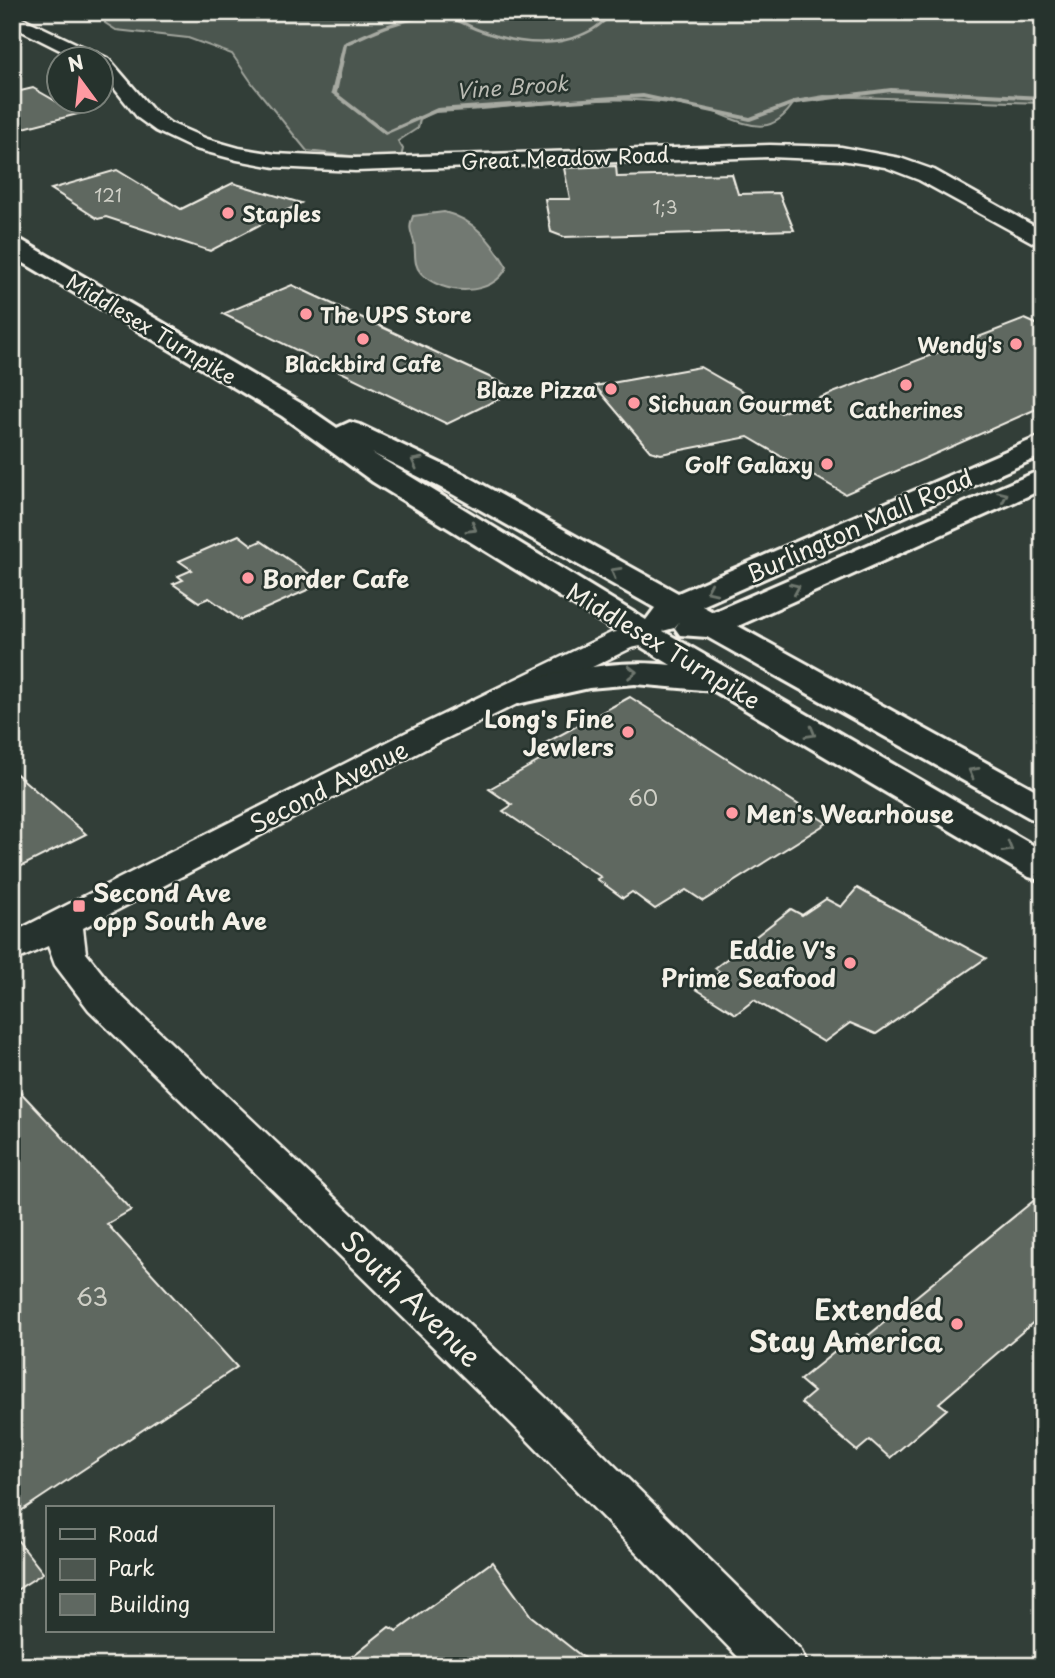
<svg xmlns="http://www.w3.org/2000/svg" width="1055" height="1678" font-family="'Playpen Sans',sans-serif">
  <style>
    .green { fill: #4c564f; stroke: #a0a49c; stroke-width: 2 }
    .water { fill: #727972; stroke: #a6a9a1; stroke-width: 2 }
    .lines { fill: none; stroke-linecap: round; stroke-linejoin: round }
    .stream { fill: #a6a9a1; fill-rule: evenodd }
    .building { fill: #5f6861; stroke: #f4f1e8; stroke-width: 2 }
    .street-casing { stroke: #f4f1e8; stroke-width: 5 }
    .secondary-casing { stroke: #f4f1e8; stroke-width: 6 }
    .street { fill: #26332d; fill-rule: evenodd }
    .secondary { fill: #26332d; fill-rule: evenodd }
    .oneway { stroke: #6e766e }
    .poi-dot { fill: #ff9aa2; stroke: #26332d; stroke-width: 2.5 }
    .labels { text-anchor: middle; dominant-baseline: central; stroke-width: 5; stroke-linejoin: round; paint-order: stroke }
    .far-number-label { font-size: 18px; fill: #cfcfc6 }
    .far-water-label { font-size: 21px; font-style: italic; fill: #babbb3; stroke: #26332d }
    .far-street-label { font-size: 21px; fill: #f4f1e8; stroke: #26332d }
    .far-poi-label { font-size: 21px; font-weight: bold; fill: #f4f1e8; stroke: #26332d; text-anchor: start }
    .number-label { font-size: 21px; fill: #cfcfc6 }
    .street-label { font-size: 24px; fill: #f4f1e8; stroke: #26332d }
    .poi-label { font-size: 24px; font-weight: bold; fill: #f4f1e8; stroke: #26332d; text-anchor: start }
    .near-number-label { font-size: 24px; fill: #cfcfc6 }
    .near-street-label { font-size: 28px; fill: #f4f1e8; stroke: #26332d }
    .near-poi-label { font-size: 28px; font-weight: bold; fill: #f4f1e8; stroke: #26332d; text-anchor: end }
  </style>
  <rect width="100%" height="100%" fill="#323e38"/>
  <filter id="ink" filterUnits="userSpaceOnUse"><feTurbulence type="fractalNoise" baseFrequency=".0143" numOctaves="2"/><feDisplacementMap in="SourceGraphic" scale="14" xChannelSelector="R" yChannelSelector="G"/><feConvolveMatrix kernelMatrix="1 2 1 2 8 2 1 2 1" color-interpolation-filters="sRGB"/></filter>
  <g filter="url(#ink)">
    <!-- green -->
    <path class="green" d="M105,12H1043V103L824,96L795,101C774,135 754,128 722,115C707,108 686,105 670,103C591,92 511,110 433,112L420,119L418,128L398,141L403,149L401,157L376,159L307,151L254,86L232,54L188,38L116,30L105,23Z"/>
    <!-- water -->
    <path class="water" d="M444,212C474,219 492,242 507,267C493,297 443,296 421,273C413,265 416,253 414,242C411,231 408,228 413,216Z"/>
    <g class="lines">
      <!-- stream -->
      <path class="stream" d="M610,12H615C581,52 527,49 480,32C467,28 455,18 440,18C408,17 376,32 347,45L337,93L386,131L437,108L643,94L750,117L796,100L891,88L1043,96V100L891,92L797,104L750,121L643,98L438,112L385,135L331,93L343,43C373,30 407,13 440,15C455,15 467,24 480,29C512,42 554,47 585,32C595,28 603,20 610,12Z"/>
    </g>
    <!-- building -->
    <g class="building">
      <path d="M33,88L78,114L12,131V93Z"/>
      <path d="M616,166L617,177L732,174L738,194L779,193L794,230L564,237L551,232L545,199H570L564,168Z"/>
      <path d="M117,170L181,209L233,183L301,203L210,251L106,217L98,219L51,189Z"/>
      <path d="M292,285L517,390L447,424L223,314Z"/>
      <path d="M1025,319L1043,327V406L845,494L748,437L661,454L650,451L595,386L700,367L781,413Z"/>
      <path d="M239,535L252,545L261,541L323,583L240,620L209,598L199,602L173,584L183,580L178,576L192,570L179,561Z"/>
      <path d="M630,697L827,823L703,901L686,890L655,909L632,892L623,898L597,879L601,877L503,811L512,805L489,789L550,755L538,747Z"/>
      <path d="M12,770L86,834L12,871Z"/>
      <path d="M857,888L986,958L876,1034L850,1023L824,1042L754,1000L736,1014L696,989L720,972L715,968L791,909L802,915L826,899L841,907Z"/>
      <path d="M12,1083L131,1210L107,1224L237,1367L12,1517Z"/>
      <path d="M1043,1193V1314L939,1403L947,1409L890,1458L870,1440L857,1451L801,1403L814,1392L800,1380L857,1334L864,1339Z"/>
      <path d="M12,1533L43,1573L12,1593Z"/>
      <path d="M492,1562L531,1616L594,1666H340L389,1627L397,1631Z"/>
    </g>
    <g class="lines">
      <!-- street casing -->
      <g class="street-casing">
        <g id="street">
          <path d="M12,13L109,59L152,109L170,123L207,139L239,148L275,154L355,158L770,145L841,147L900,158L934,170L1043,231V248L919,180L885,167L841,160L770,157L355,171L275,167L237,160L192,148L156,131L138,118L102,73V60H80L12,26Z"/>
          <path d="M649,626L660,628L664,635L660,642L631,648L431,746L83,928L86,953L117,992L545,1397L800,1649L808,1666H747L513,1425L89,1010L55,965L48,946L12,962V933L407,732L611,633Z"/>
        </g>
      </g>
      <!-- secondary casing -->
      <g class="secondary-casing">
        <path id="secondary" d="M12,237L21,240L302,404L337,428L350,422L360,425L469,477L678,593L1043,435V455L702,606L713,612L1043,469V489L738,626L1043,794V822L1030,818L707,637L680,635L675,628L679,622L674,628L663,631L1043,851V881L1029,877L714,691L635,684L589,688L517,704L505,700L499,693L505,686C559,672 614,658 671,665L373,482L282,416L12,256ZM372,453L447,491L655,608L646,620Z"/>
      </g>
      <!-- street -->
      <use href="#street" class="street"/>
      <!-- secondary -->
      <use href="#secondary" class="secondary"/>
    </g>
    <!-- one-way arrows -->
    <defs><path id="oneway-chevron" d="M-2-3.5L2.5 0L-2 3.5" fill="none" stroke-width="1.6" stroke-linecap="round" stroke-linejoin="round" transform="scale(1.75)"/></defs>
    <g class="oneway">
      <use href="#oneway-chevron" transform="translate(416 462) rotate(-152)"/>
      <use href="#oneway-chevron" transform="translate(1003 496) rotate(-24)"/>
      <use href="#oneway-chevron" transform="translate(472 528) rotate(31)"/>
      <use href="#oneway-chevron" transform="translate(615 572) rotate(-151)"/>
      <use href="#oneway-chevron" transform="translate(795 588) rotate(-24)"/>
      <use href="#oneway-chevron" transform="translate(711 590) rotate(156)"/>
      <use href="#oneway-chevron" transform="translate(632 672) rotate(-1)"/>
      <use href="#oneway-chevron" transform="translate(811 733) rotate(30)"/>
      <use href="#oneway-chevron" transform="translate(973 772) rotate(-151)"/>
      <use href="#oneway-chevron" transform="translate(1008 848) rotate(30)"/>
    </g>
  </g>
  <!-- markers -->
  <g class="poi-dot">
    <circle cx="228" cy="213" r="7"/>
    <circle cx="306" cy="314" r="7"/>
    <circle cx="363" cy="339" r="7"/>
    <circle cx="1016" cy="344" r="7"/>
    <circle cx="906" cy="385" r="7"/>
    <circle cx="611" cy="389" r="7"/>
    <circle cx="634" cy="403" r="7"/>
    <circle cx="827" cy="464" r="7"/>
    <circle cx="248" cy="578" r="7"/>
    <circle cx="628" cy="732" r="7"/>
    <circle cx="732" cy="813" r="7"/>
    <rect x="72" y="899" width="14" height="14" rx="3.5"/>
    <circle cx="850" cy="963" r="7"/>
    <circle cx="957" cy="1324" r="7"/>
  </g>
  <g class="labels">
    <!-- far-number labels -->
    <g class="far-number-label">
      <text x="108" y="194">121</text>
      <text x="665" y="206">1;3</text>
    </g>
    <!-- far-water labels -->
    <g class="far-water-label">
      <text transform="translate(512 86) rotate(-4)">Vine Brook</text>
    </g>
    <!-- far-street labels -->
    <g class="far-street-label">
      <text transform="translate(565 157) rotate(-2)">Great Meadow Road</text>
      <text transform="translate(152 328) rotate(31)">Middlesex Turnpike</text>
    </g>
    <!-- far-poi labels -->
    <g class="far-poi-label">
      <text x="242" y="213">Staples</text>
      <text x="320" y="314">The UPS Store</text>
      <text x="1002" y="344" text-anchor="end">Wendy's</text>
      <text x="363" y="363" text-anchor="middle">Blackbird Cafe</text>
      <text x="597" y="389" text-anchor="end">Blaze Pizza</text>
      <text x="648" y="403">Sichuan Gourmet</text>
      <text x="906" y="409" text-anchor="middle">Catherines</text>
      <text x="813" y="464" text-anchor="end">Golf Galaxy</text>
    </g>
    <!-- number labels -->
    <g class="number-label">
      <text x="643" y="797">60</text>
    </g>
    <!-- street labels -->
    <g class="street-label">
      <text transform="translate(859 525) rotate(-24)">Burlington Mall Road</text>
      <text transform="translate(664 645) rotate(31)">Middlesex Turnpike</text>
      <text transform="translate(328 786) rotate(-27)">Second Avenue</text>
    </g>
    <!-- poi labels -->
    <g class="poi-label">
      <text x="262" y="578">Border Cafe</text>
      <text x="614" y="718" text-anchor="end">Long's Fine<tspan x="614" dy="28">Jewlers</tspan></text>
      <text x="746" y="813">Men's Wearhouse</text>
      <text x="93" y="892">Second Ave<tspan x="93" dy="28">opp South Ave</tspan></text>
      <text x="836" y="949" text-anchor="end">Eddie V's<tspan x="836" dy="28">Prime Seafood</tspan></text>
    </g>
    <!-- near-number labels -->
    <g class="near-number-label">
      <text x="92" y="1296">63</text>
    </g>
    <!-- near-street labels -->
    <g class="near-street-label">
      <text transform="translate(412 1298) rotate(44)">South Avenue</text>
    </g>
    <!-- near-poi labels -->
    <g class="near-poi-label">
      <text x="943" y="1308">Extended<tspan x="943" dy="32">Stay America</tspan></text>
    </g>
  </g>
  <!-- margin -->
  <rect width="1055" height="1678" fill="none" stroke="#26332d" stroke-width="42"/>
  <rect x="21" y="21" width="1013" height="1636" fill="none" stroke="#f4f1e8" stroke-width="2.5" filter="url(#ink)"/>
  <!-- legend -->
  <rect x="46" y="1506" width="228" height="126" fill="#26332d" stroke="#787f78" stroke-width="2"/>
  <rect x="60" y="1529" width="35" height="10" fill="#26332d" stroke="#787f78" stroke-width="2"/>
  <text x="108" y="1542" font-size="21" fill="#f4f1e8">Road</text>
  <rect x="60" y="1559" width="35" height="21" fill="#4c564f" stroke="#787f78" stroke-width="2"/>
  <text x="108" y="1576" font-size="21" fill="#f4f1e8">Park</text>
  <rect x="60" y="1594" width="35" height="21" fill="#5f6861" stroke="#787f78" stroke-width="2"/>
  <text x="108" y="1612" font-size="21" fill="#f4f1e8">Building</text>
  <!-- north arrow -->
  <g transform="translate(80 80) rotate(345)"><circle r="33" fill="#26332d" stroke="#787f78" stroke-width="2"/>
  <path d="M0-5L12 26L0 18L-12 26Z" fill="#ff9aa2"/>
  <text y="-10" font-size="19" font-weight="bold" text-anchor="middle" fill="#f4f1e8">N</text>
  </g>
</svg>
